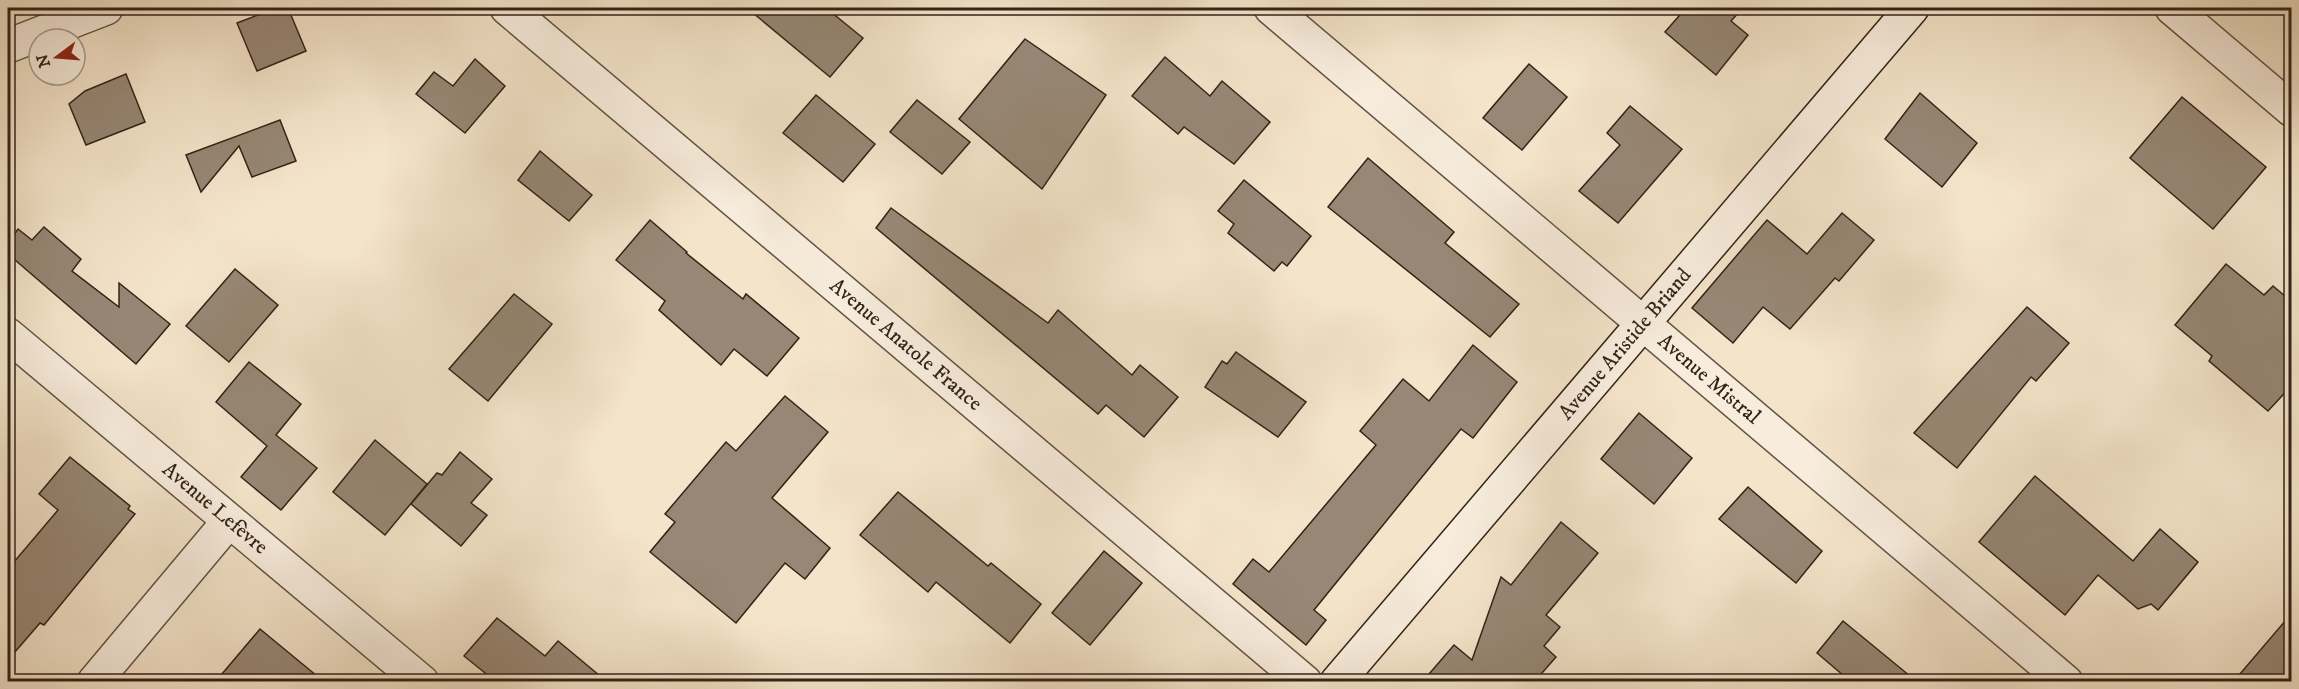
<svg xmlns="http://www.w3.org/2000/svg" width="2299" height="689" font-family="'IM FELL DW Pica',serif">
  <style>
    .building { fill: #978775; stroke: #322319; stroke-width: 1.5 }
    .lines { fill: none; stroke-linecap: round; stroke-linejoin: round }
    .street-casing { stroke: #625345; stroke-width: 36 }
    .secondary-casing { stroke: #322319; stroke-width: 36 }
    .street { stroke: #f8eddd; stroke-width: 33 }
    .secondary { stroke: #f8eddd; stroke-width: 33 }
    .labels { text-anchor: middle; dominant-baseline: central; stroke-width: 5; stroke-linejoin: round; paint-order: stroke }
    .street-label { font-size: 21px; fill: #322319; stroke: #f8eddd }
  </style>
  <rect width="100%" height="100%" fill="#f4e4ca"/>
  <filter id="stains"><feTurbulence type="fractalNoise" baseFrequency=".00333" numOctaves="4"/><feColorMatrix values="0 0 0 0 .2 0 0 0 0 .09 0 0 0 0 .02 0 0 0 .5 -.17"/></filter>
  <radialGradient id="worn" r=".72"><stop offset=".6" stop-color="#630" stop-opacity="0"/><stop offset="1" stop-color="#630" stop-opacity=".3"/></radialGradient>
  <!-- building -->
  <g class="building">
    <path d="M276,8H288L306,51L257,71L237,23Z"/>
    <path d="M747,8H826L863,38L830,77Z"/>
    <path d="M1686,8H1743L1731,21L1748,35L1716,75L1665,32Z"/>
    <path d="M1025,39L1106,95L1042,189L959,119Z"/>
    <path d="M1165,57L1210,96L1222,81L1270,122L1234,164L1184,127L1178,134L1132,96Z"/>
    <path d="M475,59L505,86L465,133L416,94L434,72L453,86Z"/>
    <path d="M1529,64L1567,97L1522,150L1483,118Z"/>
    <path d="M126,74L145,122L86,145L69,104L85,91Z"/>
    <path d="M1920,93L1977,143L1942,187L1885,139Z"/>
    <path d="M816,95L875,144L843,182L783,133Z"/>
    <path d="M2182,97L2266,167L2213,229L2130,158Z"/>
    <path d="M917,100L970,142L942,174L890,132Z"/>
    <path d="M1630,106L1682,149L1618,223L1579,191L1620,145L1607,133Z"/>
    <path d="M280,120L296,161L252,177L239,146L201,192L186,155Z"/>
    <path d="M540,151L592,195L569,221L518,180Z"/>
    <path d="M1368,158L1454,232L1445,243L1519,304L1490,337L1328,207Z"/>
    <path d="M1244,180L1311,236L1287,266L1282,262L1274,271L1228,233L1234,224L1218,211Z"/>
    <path d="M891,208L1048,323L1058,310L1132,375L1140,365L1178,397L1144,437L1106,405L1098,414L876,228Z"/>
    <path d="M1842,213L1874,240L1839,281L1835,278L1790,329L1763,307L1733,343L1692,308L1767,220L1807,254Z"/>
    <path d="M650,220L687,252L686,253L743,299L746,294L799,338L767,376L734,349L721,365L659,310L665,301L616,260Z"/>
    <path d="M44,227L81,259L72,271L119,307V283L170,324L136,364L8,254V243L18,229L32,240Z"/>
    <path d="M2226,264L2264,295L2273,286L2292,302V385L2268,411L2209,361L2212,356L2175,325Z"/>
    <path d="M235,269L278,305L229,362L186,326Z"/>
    <path d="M514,294L552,324L488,401L449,369Z"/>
    <path d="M2027,307L2069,343L2036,381L2031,377L1957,468L1914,433Z"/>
    <path d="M1473,345L1517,382L1473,438L1461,429L1314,610L1326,620L1306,645L1233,584L1253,559L1269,572L1376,445L1360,431L1403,379L1429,401Z"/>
    <path d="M1236,352L1306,402L1278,437L1205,387L1222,361L1227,364Z"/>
    <path d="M249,362L301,404L276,435L317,468L281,510L241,477L267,446L216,402Z"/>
    <path d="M785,396L828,432L772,498L830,548L805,579L785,563L736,623L650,552L675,522L665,514L726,442L736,451Z"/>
    <path d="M1639,413L1692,458L1654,504L1601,459Z"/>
    <path d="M375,440L427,484L385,535L333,492Z"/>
    <path d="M460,452L492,479L471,503L487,515L461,546L411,504L437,473L442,475Z"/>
    <path d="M70,457L130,506L128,509L135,514L44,625L40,623L8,660V569L58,510L39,494Z"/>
    <path d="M2035,476L2133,561L2160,529L2198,562L2158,610L2151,604L2138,609L2098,575L2065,615L1979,542Z"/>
    <path d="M1748,487L1822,551L1796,583L1719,519Z"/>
    <path d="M898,492L988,566L991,563L1041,604L1010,643L936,582L928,592L860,535Z"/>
    <path d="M1561,522L1598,553L1546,615L1560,627L1544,646L1556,657L1535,681H1423L1454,645L1472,660L1501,577L1511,585Z"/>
    <path d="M1104,551L1142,583L1090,645L1052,613Z"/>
    <path d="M2292,613V681H2234Z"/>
    <path d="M497,618L545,656L558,641L606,681H495L464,656Z"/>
    <path d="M1843,621L1916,681H1850L1817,653Z"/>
    <path d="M260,629L323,681H216Z"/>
  </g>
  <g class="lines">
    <!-- street casing -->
    <g class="street-casing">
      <g id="street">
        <path id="s1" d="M507,8L1305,682"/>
        <path id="s2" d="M1271,8L2066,682"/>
        <path d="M2172,8L2292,110"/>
        <path d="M8,46L106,8"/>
        <path id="s3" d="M8,335L422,682"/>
        <path d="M94,682L229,521"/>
      </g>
    </g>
    <!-- secondary casing -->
    <g class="secondary-casing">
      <g id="secondary">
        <path id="s4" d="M1337,682L1912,8"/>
      </g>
    </g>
    <!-- street -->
    <use href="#street" class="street"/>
    <!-- secondary -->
    <use href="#secondary" class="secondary"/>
  </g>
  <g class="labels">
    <!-- street labels -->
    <g class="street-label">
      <text stroke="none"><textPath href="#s1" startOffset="522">Avenue Anatole France</textPath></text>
      <text stroke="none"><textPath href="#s4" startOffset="444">Avenue Aristide Briand</textPath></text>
      <text stroke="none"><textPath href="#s2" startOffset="574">Avenue Mistral</textPath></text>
      <text stroke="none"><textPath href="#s3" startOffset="270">Avenue Lefèvre</textPath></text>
    </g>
  </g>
  <!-- margin -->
  <rect width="2299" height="689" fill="none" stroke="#f4e4ca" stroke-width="30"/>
  <rect x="9" y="9" width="2281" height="671" fill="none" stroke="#322319" stroke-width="3"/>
  <rect x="15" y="15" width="2269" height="659" fill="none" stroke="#322319" stroke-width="1.5"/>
  <!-- north arrow -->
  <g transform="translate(57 57) rotate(254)"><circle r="28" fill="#f8eddd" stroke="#a99c8f" stroke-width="1.5"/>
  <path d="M0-4.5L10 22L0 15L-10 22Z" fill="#8f2418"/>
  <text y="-9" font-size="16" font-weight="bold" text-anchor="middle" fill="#322319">N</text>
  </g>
  <rect width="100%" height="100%" filter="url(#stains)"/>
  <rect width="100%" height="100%" fill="url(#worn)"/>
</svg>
